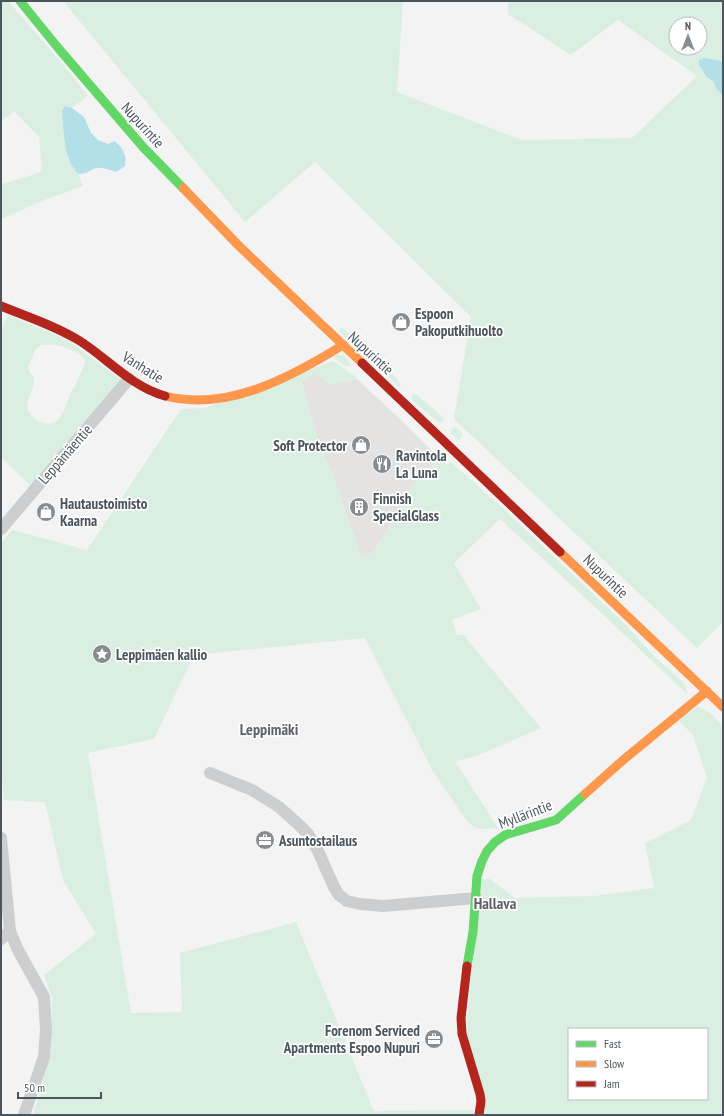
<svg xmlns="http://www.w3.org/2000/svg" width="724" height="1116" font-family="'PT Sans Narrow',sans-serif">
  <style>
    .commercial { fill: #e4e3e1 }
    .green { fill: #daefe2; fill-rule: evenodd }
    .water { fill: #b3dfe9 }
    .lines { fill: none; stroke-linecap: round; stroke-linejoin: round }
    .street { stroke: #cdced0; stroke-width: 12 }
    .fast { stroke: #63d668; stroke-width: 9 }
    .slow { stroke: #ff974d; stroke-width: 9 }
    .jam { stroke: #b3261e; stroke-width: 9 }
    .labels { text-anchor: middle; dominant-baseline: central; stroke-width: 3.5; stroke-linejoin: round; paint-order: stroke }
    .street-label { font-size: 15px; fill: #4b555e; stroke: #fff }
    .poi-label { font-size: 15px; font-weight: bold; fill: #4b555e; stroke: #fff; text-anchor: start }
    .neighbourhood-label { font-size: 16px; font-weight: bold; fill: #5f6266; stroke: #fff }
  </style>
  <rect width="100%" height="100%" fill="#f3f3f3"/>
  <!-- commercial -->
  <path class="commercial" d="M315,373L330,384L357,379L400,419L440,459L417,479L373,553L361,557L332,472L322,452L301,381Z"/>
  <!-- green -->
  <g class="green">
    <path d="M1,1H8L61,62L88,96L72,108L65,106L74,169L78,174L83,186L44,200L1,219V184L33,175L42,171L39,137L14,111L1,122Z"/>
    <path d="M63,1H403L397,92L522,140L632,138L697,76L618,20L571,55L508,14V1H723V622L697,648L454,419L471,317L315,162L245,222ZM676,24H700V48H676Z"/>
    <path d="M8,315L66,339L120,379L119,386L31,486L1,457V330ZM41,345C46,345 52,344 57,345C63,346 85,354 85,361C85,367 73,389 70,395C66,404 63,417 55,422C46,427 30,419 28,409C25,399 36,389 34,377L30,373L28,367L36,349Z"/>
    <path d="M341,328L344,329L397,378L401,386L399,387L340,332L339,330Z"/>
    <path d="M335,355H343L351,364V366H345L335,359Z"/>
    <path d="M333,361L355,376L357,379L330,384L315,373L301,382L322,452L332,472L361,557L373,553L417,479L440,459L447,465L451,462L507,512L627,626L656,658L684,683L688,695L596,608L500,519L454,563L481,609L452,620L457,635H464L470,643L541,728L474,757L455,761L498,828C483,829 477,832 466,820L432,770L365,638L194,655L154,739L88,753L131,1013L182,1012L180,953L296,922L374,1111L474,1110L473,1115H33L51,1053L52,998L44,975L96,934L63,880L45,802L4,800L1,763V543L12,530L87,550L181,409L205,408Z"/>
    <path d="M413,395H417L444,418L443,422H438L412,400V396Z"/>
    <path d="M455,427L462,433C463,436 461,439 458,440L451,433L452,429Z"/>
    <path d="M697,707C708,708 716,719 723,727V1115H484L466,1036L480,879H490L515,898L594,896L654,888L645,843L691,820L707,778L693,735L678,720ZM569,1029H707V1099H569Z"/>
  </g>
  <!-- water -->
  <g class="water">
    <path d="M703,58L718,60L723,62V95L717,90L713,81L707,77L699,65V60Z"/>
    <path d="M65,106L72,108L84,117L91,133L98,140L108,144L115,141C123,149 127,154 125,166L116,172C110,170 103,167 97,168C89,170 88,174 78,174C63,157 64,132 62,111Z"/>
  </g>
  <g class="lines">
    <!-- street -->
    <g class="street">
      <path d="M1,529L129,379"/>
      <path d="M210,773L252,790L279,807L297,823L308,834L318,851L334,887L339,895L347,901L360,904L383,906L476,898"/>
      <path d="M1,838L10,931L18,950L44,997L46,1030L44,1057L24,1115"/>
      <path d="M1,939L10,931"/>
    </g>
    <!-- fast -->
    <g class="fast">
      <path d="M20,1L59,49L143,147L183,188"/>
      <path d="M467,966L473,932L477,876L482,861L487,851L495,842L505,835L556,820L585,794"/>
    </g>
    <!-- slow -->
    <g class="slow">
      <path d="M183,188L239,246L362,363"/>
      <path d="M165,396C228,412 291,377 343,345"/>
      <path d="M560,552L723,707"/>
      <path d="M585,794L622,761L707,691"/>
    </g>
    <!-- jam -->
    <g class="jam">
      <path d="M1,306C28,317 56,326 80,341C108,359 132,387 165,396"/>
      <path d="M362,363L560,552"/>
      <path d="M467,966L461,1018L462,1034L480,1094L481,1101L479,1115"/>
    </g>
  </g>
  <!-- icons -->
  <defs>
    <g id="shop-disc" transform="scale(1)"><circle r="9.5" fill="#868c92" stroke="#fff"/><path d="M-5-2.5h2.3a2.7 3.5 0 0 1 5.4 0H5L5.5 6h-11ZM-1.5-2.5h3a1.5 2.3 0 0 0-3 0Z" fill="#fff"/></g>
    <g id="restaurant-disc" transform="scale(1)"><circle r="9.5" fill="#868c92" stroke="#fff"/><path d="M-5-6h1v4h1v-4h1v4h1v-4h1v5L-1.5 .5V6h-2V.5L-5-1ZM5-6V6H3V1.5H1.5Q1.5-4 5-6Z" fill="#fff"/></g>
    <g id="building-disc" transform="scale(1)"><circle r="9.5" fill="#868c92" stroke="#fff"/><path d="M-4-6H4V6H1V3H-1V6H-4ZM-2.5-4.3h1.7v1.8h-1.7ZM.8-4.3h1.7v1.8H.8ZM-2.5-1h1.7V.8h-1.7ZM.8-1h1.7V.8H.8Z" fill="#fff"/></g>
    <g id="sight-disc" transform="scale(1)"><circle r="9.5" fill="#868c92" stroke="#fff"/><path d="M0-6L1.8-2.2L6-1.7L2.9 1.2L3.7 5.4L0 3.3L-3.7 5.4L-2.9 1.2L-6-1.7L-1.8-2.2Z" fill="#fff"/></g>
    <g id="office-disc" transform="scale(1)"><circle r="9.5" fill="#868c92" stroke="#fff"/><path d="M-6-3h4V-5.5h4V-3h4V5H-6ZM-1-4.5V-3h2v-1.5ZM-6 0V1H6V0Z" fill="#fff"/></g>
  </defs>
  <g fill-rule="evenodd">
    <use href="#shop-disc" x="401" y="322"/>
    <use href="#shop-disc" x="361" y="445"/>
    <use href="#restaurant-disc" x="382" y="464"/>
    <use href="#building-disc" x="359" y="507"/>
    <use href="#shop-disc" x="46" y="512"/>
    <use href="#sight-disc" x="102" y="654"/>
    <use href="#office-disc" x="265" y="840"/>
    <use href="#office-disc" x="434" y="1039"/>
  </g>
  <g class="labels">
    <!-- street labels -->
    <g class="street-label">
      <text transform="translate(143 125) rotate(48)">Nupurintie</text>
      <text transform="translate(371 353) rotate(43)">Nupurintie</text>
      <text transform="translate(143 367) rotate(32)">Vanhatie</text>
      <text transform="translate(65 454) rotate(-49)">Leppämäentie</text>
      <text transform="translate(606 576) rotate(44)">Nupurintie</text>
      <text transform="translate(525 814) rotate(-21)">Myllärintie</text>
    </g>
    <!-- poi labels -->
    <g class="poi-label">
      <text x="415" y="313">Espoon<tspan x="415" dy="17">Pakoputkihuolto</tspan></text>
      <text x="347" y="445" text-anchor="end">Soft Protector</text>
      <text x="396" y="455">Ravintola<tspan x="396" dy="17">La Luna</tspan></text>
      <text x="373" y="498">Finnish<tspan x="373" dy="17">SpecialGlass</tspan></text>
      <text x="60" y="503">Hautaustoimisto<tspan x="60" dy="17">Kaarna</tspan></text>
      <text x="116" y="654">Leppimäen kallio</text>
      <text x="279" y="840">Asuntostailaus</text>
      <text x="420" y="1030" text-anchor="end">Forenom Serviced<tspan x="420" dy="17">Apartments Espoo Nupuri</tspan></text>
    </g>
    <!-- neighbourhood labels -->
    <g class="neighbourhood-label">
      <text x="269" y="729">Leppimäki</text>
      <text x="495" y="903">Hallava</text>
    </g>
  </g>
  <!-- border -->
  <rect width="724" height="1116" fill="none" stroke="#4b555e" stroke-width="4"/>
  <!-- legend -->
  <rect x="568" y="1028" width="140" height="72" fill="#ffffff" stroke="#b7bbbf"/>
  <rect x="576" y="1041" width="20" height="6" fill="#63d668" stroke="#b7bbbf"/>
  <text x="604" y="1048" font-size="12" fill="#4b555e">Fast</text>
  <rect x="576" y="1061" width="20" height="6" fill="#ff974d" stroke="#b7bbbf"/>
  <text x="604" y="1068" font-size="12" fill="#4b555e">Slow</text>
  <rect x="576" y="1081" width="20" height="6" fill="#b3261e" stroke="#b7bbbf"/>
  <text x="604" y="1088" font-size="12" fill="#4b555e">Jam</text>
  <!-- north arrow -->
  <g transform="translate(688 36)"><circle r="19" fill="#ffffff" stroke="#b7bbbf"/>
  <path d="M0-3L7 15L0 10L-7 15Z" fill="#868c92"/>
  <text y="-6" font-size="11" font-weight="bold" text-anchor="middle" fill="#4b555e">N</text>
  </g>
  <!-- scale -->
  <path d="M18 1092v6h83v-6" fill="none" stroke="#4b555e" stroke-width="2"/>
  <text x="24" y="1092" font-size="12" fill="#4b555e" stroke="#ffffff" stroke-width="3" paint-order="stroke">50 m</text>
</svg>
